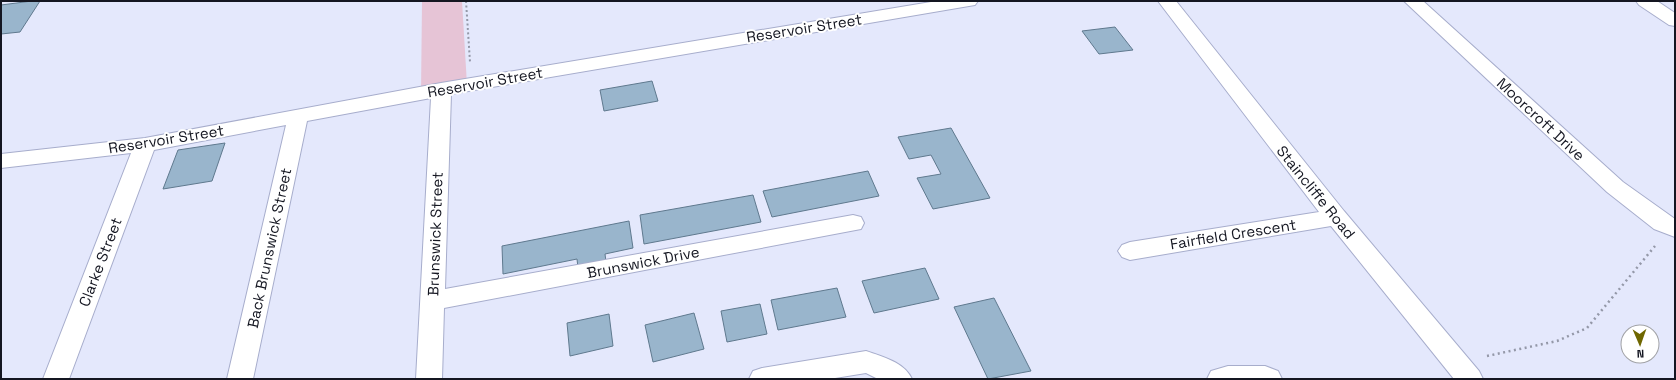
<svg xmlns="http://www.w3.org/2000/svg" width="1676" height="380" font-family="'Space Grotesk',sans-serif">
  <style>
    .green { fill: #e6c4d6 }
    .building { fill: #99b5cc; stroke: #5f798e }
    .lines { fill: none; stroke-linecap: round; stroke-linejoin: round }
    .minor-casing { stroke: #a7adcc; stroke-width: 2 }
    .path-far1 { stroke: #9498a8; stroke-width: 2; stroke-dasharray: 2 2.5; stroke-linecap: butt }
    .path { stroke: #9498a8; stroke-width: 2.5; stroke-dasharray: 2 3.5; stroke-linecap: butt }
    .minor { fill: #fff; fill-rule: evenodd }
    .labels { text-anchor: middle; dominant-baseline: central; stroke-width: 4; stroke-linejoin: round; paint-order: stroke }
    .street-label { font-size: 15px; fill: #141621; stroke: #fff }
  </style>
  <rect width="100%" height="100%" fill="#e4e8fc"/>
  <!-- green -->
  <path class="green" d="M422,1H462L467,85L421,93Z"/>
  <!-- building -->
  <g class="building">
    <path d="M32,1H40L20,32L1,34V5Z"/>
    <path d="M1115,27L1133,50L1099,54L1082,31Z"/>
    <path d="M652,81L658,101L604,111L600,90Z"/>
    <path d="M951,128L990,198L933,209L917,178L941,174L931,155L909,159L898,137Z"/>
    <path d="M225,143L212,181L163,189L178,150Z"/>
    <path d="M868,171L879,196L772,217L763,191Z"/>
    <path d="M753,195L761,222L644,244L640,215Z"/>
    <path d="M629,221L633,248L605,254L606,262L578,268L577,259L503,274L502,246Z"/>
    <path d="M925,268L939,299L874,313L862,281Z"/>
    <path d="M837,288L846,317L778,330L771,300Z"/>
    <path d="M994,298L1031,371L988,379L954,307Z"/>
    <path d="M760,304L767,334L727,342L721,311Z"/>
    <path d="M694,313L704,349L653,362L645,325Z"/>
    <path d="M609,314L613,346L570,356L567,323Z"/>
  </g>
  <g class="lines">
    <!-- minor casing -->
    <g class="minor-casing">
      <g id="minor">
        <path d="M937,1H978L975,5L969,6L451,94L445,289L853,215L861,217L864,223L861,229L444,308L442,379H416L431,98L307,121L253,379H227L286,125L154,150L69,379H43L131,153L1,168V154L145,138L441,83Z"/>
        <path d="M1158,1H1176L1344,211L1479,371L1483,379H1454L1331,226L1130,260L1122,257L1118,251L1122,245L1130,242L1319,212Z"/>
        <path d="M1404,1H1423L1623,182L1675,219V237L1654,229L1607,192Z"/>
        <path d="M1636,1H1657L1675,13V26L1669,25L1639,5Z"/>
        <path d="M866,351C883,357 904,362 912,379H878L866,373L829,379H749L753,371L762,368Z"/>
        <path d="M1228,366H1265L1278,371L1282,379H1207L1211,371Z"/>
      </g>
    </g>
    <!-- path-far1 -->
    <path class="path-far1" d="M466,1L470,62"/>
    <!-- path -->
    <path class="path" d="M1487,356L1557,341L1587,328L1655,246"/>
    <!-- minor -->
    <use href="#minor" class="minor"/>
  </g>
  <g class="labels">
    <!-- street labels -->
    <g class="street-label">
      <text transform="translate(804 28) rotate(-9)">Reservoir Street</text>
      <text transform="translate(485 82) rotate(-10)">Reservoir Street</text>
      <text transform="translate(1541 119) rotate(43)">Moorcroft Drive</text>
      <text transform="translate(166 139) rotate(-9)">Reservoir Street</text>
      <text transform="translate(1316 192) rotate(51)">Staincliffe Road</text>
      <text transform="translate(435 234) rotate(-88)">Brunswick Street</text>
      <text transform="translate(1233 234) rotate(-9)">Fairfield Crescent</text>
      <text transform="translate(269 248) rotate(-78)">Back Brunswick Street</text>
      <text transform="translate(100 262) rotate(-69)">Clarke Street</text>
      <text transform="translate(643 262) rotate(-11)">Brunswick Drive</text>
    </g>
  </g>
  <!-- border -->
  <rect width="1676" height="380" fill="none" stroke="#141621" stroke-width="4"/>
  <!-- north arrow -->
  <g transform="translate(1640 344) rotate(178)"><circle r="19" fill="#ffffff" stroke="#a1a2a6"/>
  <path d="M0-3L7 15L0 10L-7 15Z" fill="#6f6700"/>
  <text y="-6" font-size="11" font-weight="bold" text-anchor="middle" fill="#141621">N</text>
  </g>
</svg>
